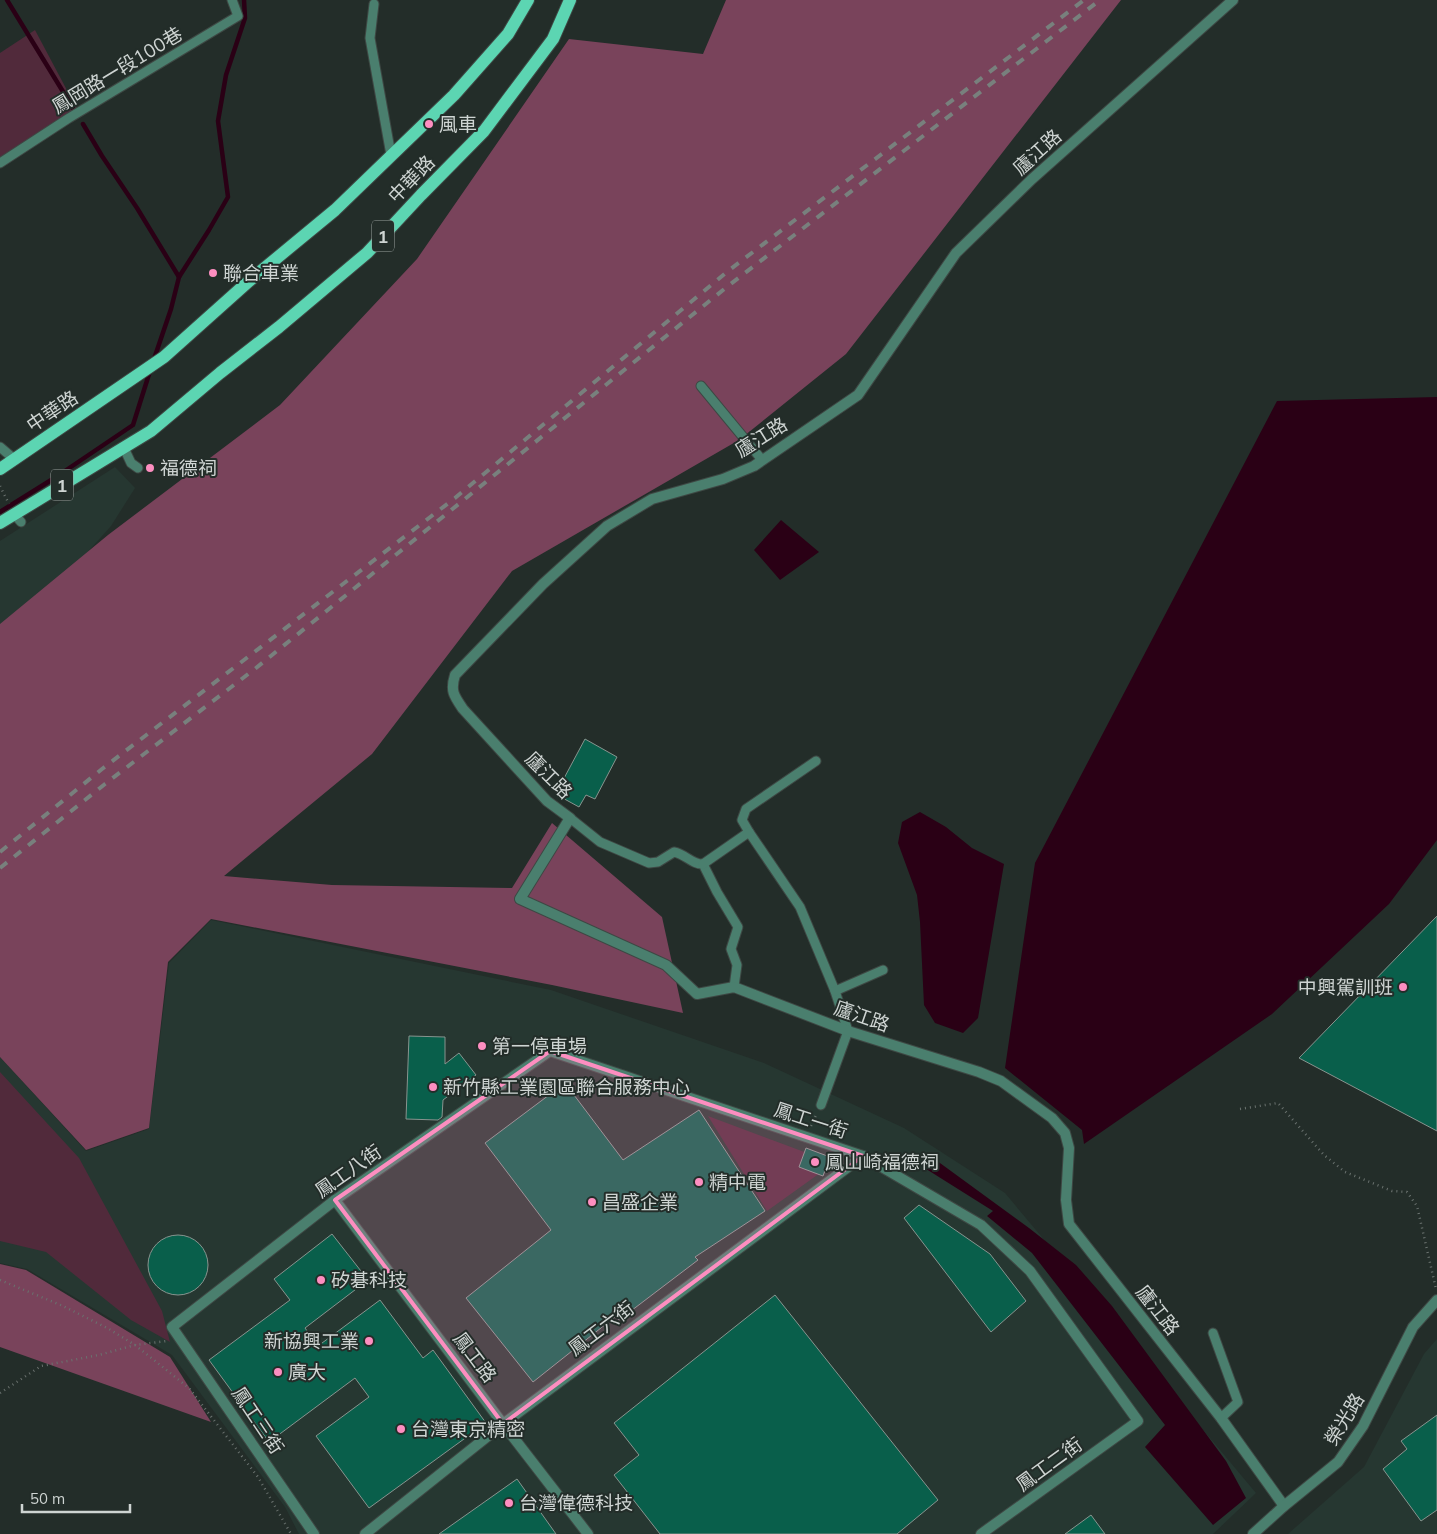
<svg xmlns="http://www.w3.org/2000/svg" width="1437" height="1534" font-family="Mulish,'Noto Sans TC',sans-serif">
  <style>
    .built { fill: #263731 }
    .green { fill: #512a3b }
    .forest { fill: #79435b }
    .water { fill: #2a0015 }
    .lines { fill: none; stroke-linecap: round; stroke-linejoin: round }
    .stream { stroke: #2a0015; stroke-width: 4.5 }
    .building { fill: #095f4b; stroke: #88948f }
    .service-casing { stroke: #3e4844; stroke-width: 11 }
    .minor-casing { stroke: #3e4844; stroke-width: 12 }
    .tertiary-casing { stroke: #3e4844; stroke-width: 12 }
    .primary-casing { stroke: #3e4844; stroke-width: 14 }
    .path { stroke: #6a726f; stroke-width: 2.5; stroke-dasharray: 1 4; stroke-linecap: butt }
    .service { stroke: #4a7f6e; stroke-width: 9 }
    .minor { stroke: #4a7f6e; stroke-width: 10 }
    .tertiary { stroke: #4a7f6e; stroke-width: 10 }
    .primary { stroke: #5cd5b2; stroke-width: 12 }
    .rail { stroke: #78807d; stroke-width: 4; stroke-dasharray: 9 9; stroke-linecap: butt }
    .marked { fill: #fd8ec0; fill-opacity: 0.2; stroke: #fd8ec0; stroke-width: 4; stroke-linejoin: round }
    .poi-dot { fill: #fd8ec0; stroke: #232d29; stroke-width: 2 }
    .labels { text-anchor: middle; dominant-baseline: central; stroke-width: 4; stroke-linejoin: round; paint-order: stroke }
    .shield { fill: #232d29; stroke: #9ba29f; stroke-width: 1 }
    .shield-label { font-size: 18px; font-weight: bold; fill: #ced4d2 }
    .street-label { font-size: 19px; fill: #ced4d2; stroke: #232d29 }
    .poi-label { font-size: 19px; fill: #ced4d2; stroke: #232d29; text-anchor: start }
  </style>
  <rect width="100%" height="100%" fill="#232d29"/>
  <!-- built -->
  <g class="built">
    <path d="M115,467L135,488L111,526L6,643L0,635V541Z"/>
    <path d="M211,920L551,990L764,1063L904,1128L1005,1193L1256,1493L1213,1534H299L285,1507L172,1355L27,1269L0,1263V1057L86,1151L149,1129L169,963Z"/>
    <path d="M1437,1339V1534H1288L1364,1467L1424,1354Z"/>
  </g>
  <!-- green -->
  <g class="green">
    <path d="M35,30L78,111L0,157V53Z"/>
    <path d="M0,1072L79,1158L162,1311L170,1342L131,1320L46,1252L0,1241Z"/>
    <path d="M708,1116L834,1163L767,1211Z"/>
  </g>
  <!-- forest -->
  <g class="forest">
    <path d="M726,0H1121L846,354L739,440L512,571L372,754L224,876L332,885L512,888L552,823L662,917L683,1013L552,985L211,919L168,962L149,1128L86,1150L0,1057V624L108,535L280,405L417,259L569,39L703,54Z"/>
    <path d="M0,1264L26,1270L170,1357L211,1422L0,1347Z"/>
  </g>
  <!-- water -->
  <g class="water">
    <path d="M1437,397V840L1389,904L1272,1014L1084,1144L1082,1130L1005,1068L1035,863L1277,401Z"/>
    <path d="M781,520L819,552L780,580L754,550Z"/>
    <path d="M920,812L946,827L972,848L1004,864L978,1018L963,1033L935,1023L924,1005L920,922L917,895L898,843L902,822Z"/>
    <path d="M929,1155L1029,1228L1076,1265L1112,1306L1226,1461L1246,1498L1213,1525L1145,1447L1165,1425L1032,1253L987,1216L993,1211L923,1167Z"/>
  </g>
  <g class="lines">
    <!-- stream -->
    <g class="stream">
      <path d="M7,0L73,108"/>
      <path d="M83,124L102,156L137,208L179,277"/>
      <path d="M154,359L171,309L179,277L209,230L228,197L218,121L226,75L245,18L244,0"/>
      <path d="M0,512L56,477L133,425L150,371"/>
    </g>
  </g>
  <!-- building -->
  <g class="building">
    <path d="M585,739L617,757L595,799L586,795L579,807L559,796L566,784L562,782Z"/>
    <path d="M1437,916V1131L1299,1058Z"/>
    <path d="M409,1036L445,1037V1064L459,1053L476,1075L443,1100L442,1117L438,1120L406,1119Z"/>
    <path d="M565,1083L623,1160L699,1110L765,1211L695,1257L698,1260L619,1320L616,1316L533,1382L466,1298L551,1230L485,1143Z"/>
    <path d="M806,1148L830,1157L823,1176L799,1167Z"/>
    <path d="M919,1205L990,1254L1026,1301L991,1332L904,1218Z"/>
    <path d="M332,1234L368,1280L305,1328L318,1346L380,1300L423,1358L433,1350L486,1423L369,1508L316,1436L369,1397L355,1378L269,1442L209,1360L290,1300L274,1279Z"/>
    <circle cx="178" cy="1265" r="30"/>
    <path d="M775,1295L938,1500L897,1534H660L614,1475L639,1455L614,1423Z"/>
    <path d="M1437,1415V1510L1421,1521L1383,1469L1407,1449L1401,1441Z"/>
    <path d="M517,1479L556,1534H439Z"/>
    <path d="M1091,1515L1105,1534H1065Z"/>
  </g>
  <g class="lines">
    <!-- service casing -->
    <g class="service-casing">
      <g id="service">
        <path d="M374,4L370,38L391,155"/>
        <path d="M0,163L69,118L238,16L232,0"/>
        <path d="M701,386L762,460"/>
        <path d="M0,447L14,459"/>
        <path d="M124,448L131,463L138,468"/>
        <path d="M14,514L21,522"/>
        <path d="M570,818L600,842L649,863L658,862L674,852C685,854 693,865 703,864L717,892L738,927L731,949L737,965L734,987"/>
        <path d="M749,832L742,820L746,809L816,761"/>
        <path d="M703,864L749,832L800,907L835,991L848,1031L821,1105"/>
        <path d="M835,991L883,970"/>
        <path d="M1213,1333L1238,1402L1221,1418"/>
      </g>
    </g>
    <!-- minor casing -->
    <g class="minor-casing">
      <g id="minor">
        <path d="M1233,0L1032,179L956,253L858,395L754,466L723,479L652,499L607,526L543,584L455,675C450,691 454,696 463,709L547,801L570,818L520,899L666,965L697,994L734,987L848,1031L979,1072L1001,1081L1052,1118L1065,1133L1069,1148L1066,1200L1069,1224L1221,1418L1284,1506"/>
        <path d="M335,1200L503,1424L588,1534"/>
        <path d="M314,1534L172,1327L335,1200L550,1051L863,1156L981,1225L1030,1271L1138,1421L981,1534"/>
        <path d="M365,1534L503,1424L863,1156"/>
      </g>
    </g>
    <!-- tertiary casing -->
    <g class="tertiary-casing">
      <path id="tertiary" d="M1253,1534L1284,1506L1338,1462L1363,1426L1413,1327L1437,1300"/>
    </g>
    <!-- primary casing -->
    <g class="primary-casing">
      <g id="primary">
        <path d="M0,469L164,357L249,281L335,210L454,95L508,34L528,0"/>
        <path d="M0,523L151,431L220,373L279,327L367,253L421,195L484,131L553,39L570,0"/>
      </g>
    </g>
    <!-- path -->
    <g class="path">
      <path d="M0,486L9,504"/>
      <path d="M1240,1109L1278,1103L1324,1155L1345,1172L1392,1191L1407,1192L1417,1206L1436,1289"/>
      <path d="M811,1126L816,1115"/>
      <path d="M0,1280L63,1306L109,1329L135,1345L189,1388L258,1477L291,1534"/>
      <path d="M0,1393L41,1366L99,1355L135,1345L167,1341"/>
    </g>
    <!-- service -->
    <use href="#service" class="service"/>
    <!-- minor -->
    <use href="#minor" class="minor"/>
    <!-- tertiary -->
    <use href="#tertiary" class="tertiary"/>
    <!-- primary -->
    <use href="#primary" class="primary"/>
    <!-- rail -->
    <g class="rail">
      <path d="M0,852L102,769L455,498L728,271L1084,0"/>
      <path d="M0,868L105,784L256,668L728,286L1100,0"/>
    </g>
  </g>
  <!-- marked area -->
  <path class="marked" d="M550,1051L863,1156L503,1424L335,1200Z"/>
  <!-- markers -->
  <g class="poi-dot">
    <circle cx="429" cy="124" r="5"/>
    <circle cx="213" cy="273" r="5"/>
    <circle cx="150" cy="468" r="5"/>
    <circle cx="1403" cy="987" r="5"/>
    <circle cx="482" cy="1046" r="5"/>
    <circle cx="433" cy="1087" r="5"/>
    <circle cx="815" cy="1162" r="5"/>
    <circle cx="699" cy="1182" r="5"/>
    <circle cx="592" cy="1202" r="5"/>
    <circle cx="321" cy="1280" r="5"/>
    <circle cx="369" cy="1341" r="5"/>
    <circle cx="278" cy="1372" r="5"/>
    <circle cx="401" cy="1429" r="5"/>
    <circle cx="509" cy="1503" r="5"/>
  </g>
  <g class="labels">
    <!-- shield labels -->
    <g class="shield">
      <rect x="372" y="220.5" width="22" height="31" rx="4"/>
      <rect x="51" y="469.5" width="22" height="31" rx="4"/>
    </g>
    <g class="shield-label">
      <text x="383" y="236">1</text>
      <text x="62" y="485">1</text>
    </g>
    <!-- street labels -->
    <g class="street-label">
      <text transform="translate(117 70) rotate(-31)">鳳岡路一段100巷</text>
      <text transform="translate(1037 152) rotate(-42)">廬江路</text>
      <text transform="translate(411 179) rotate(-46)">中華路</text>
      <text transform="translate(52 411) rotate(-34)">中華路</text>
      <text transform="translate(761 437) rotate(-32)">廬江路</text>
      <text transform="translate(549 775) rotate(45)">廬江路</text>
      <text transform="translate(862 1016) rotate(19)">廬江路</text>
      <text transform="translate(811 1120) rotate(18)">鳳工一街</text>
      <text transform="translate(348 1171) rotate(-35)">鳳工八街</text>
      <text transform="translate(1158 1310) rotate(52)">廬江路</text>
      <text transform="translate(601 1328) rotate(-37)">鳳工六街</text>
      <text transform="translate(475 1357) rotate(53)">鳳工路</text>
      <text transform="translate(1344 1419) rotate(-59)">榮光路</text>
      <text transform="translate(258 1420) rotate(56)">鳳工三街</text>
      <text transform="translate(1049 1464) rotate(-36)">鳳工二街</text>
    </g>
    <!-- poi labels -->
    <g class="poi-label">
      <text x="439" y="124">風車</text>
      <text x="223" y="273">聯合車業</text>
      <text x="160" y="468">福德祠</text>
      <text x="1393" y="987" text-anchor="end">中興駕訓班</text>
      <text x="492" y="1046">第一停車場</text>
      <text x="443" y="1087">新竹縣工業園區聯合服務中心</text>
      <text x="825" y="1162">鳳山崎福德祠</text>
      <text x="709" y="1182">精中電</text>
      <text x="602" y="1202">昌盛企業</text>
      <text x="331" y="1280">矽碁科技</text>
      <text x="359" y="1341" text-anchor="end">新協興工業</text>
      <text x="288" y="1372">廣大</text>
      <text x="411" y="1429">台灣東京精密</text>
      <text x="519" y="1503">台灣偉德科技</text>
    </g>
  </g>
  <!-- scale -->
  <path d="M22 1504v8h108v-8" fill="none" stroke="#ced4d2" stroke-width="2.5"/>
  <text x="30" y="1504" font-size="15" fill="#ced4d2" stroke="#232d29" stroke-width="4" paint-order="stroke">50 m</text>
</svg>
